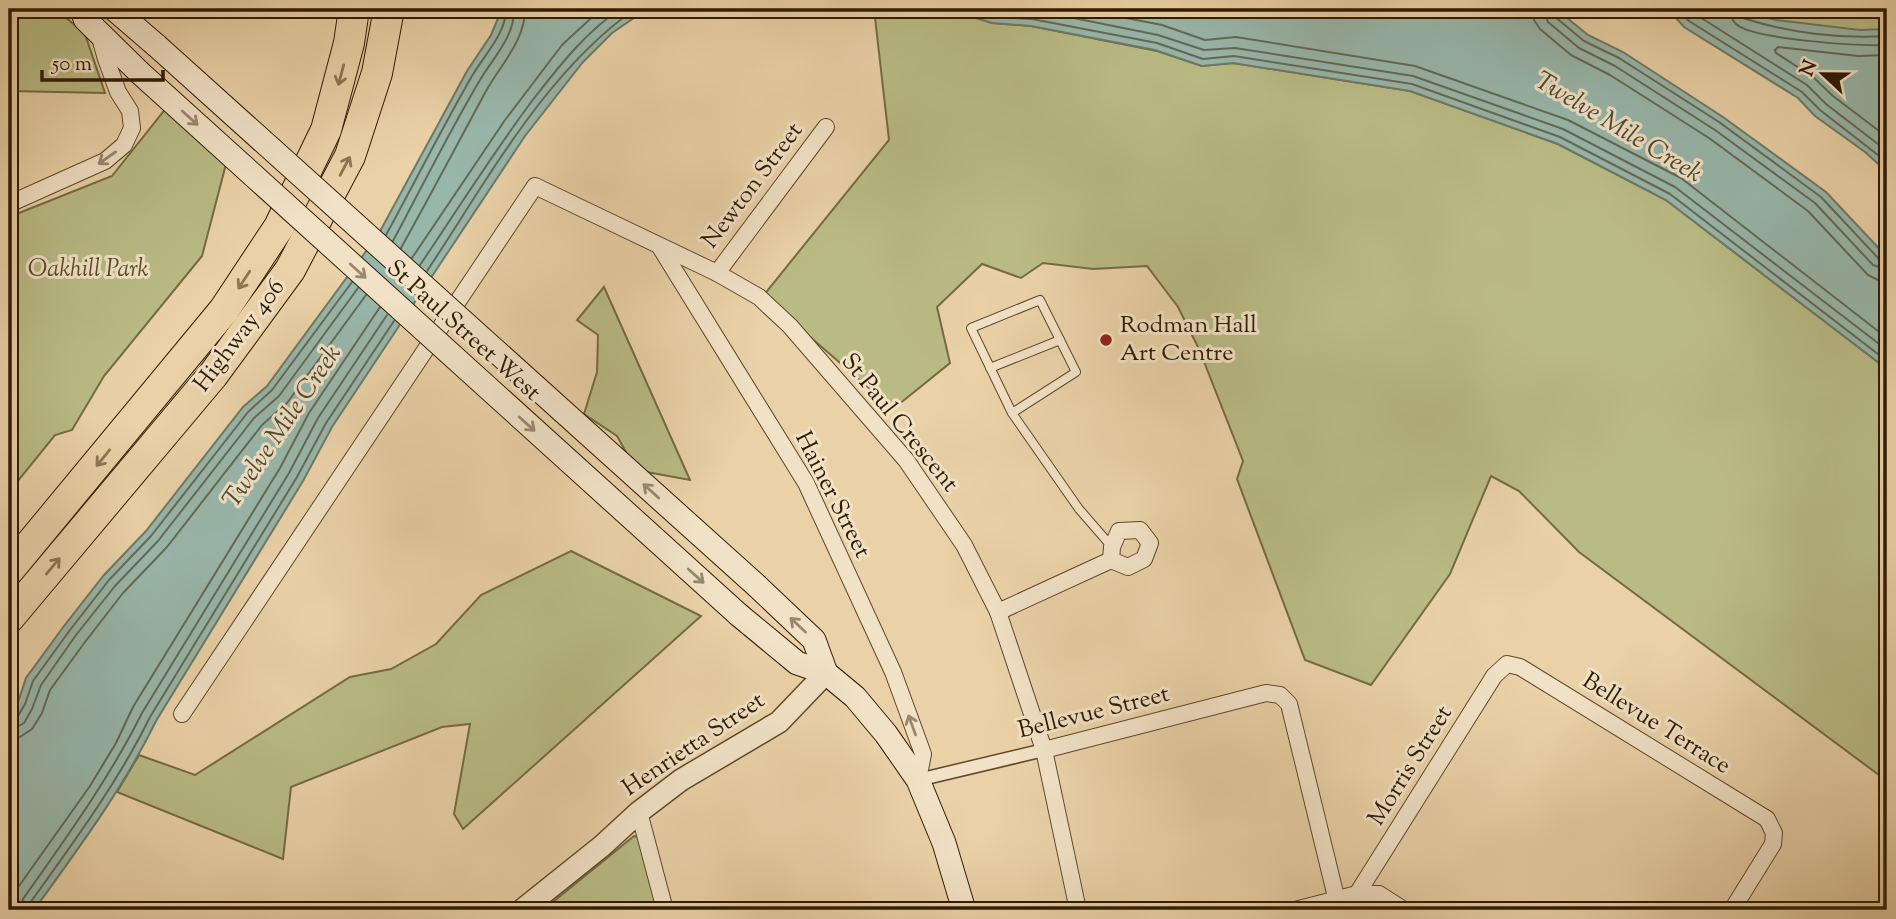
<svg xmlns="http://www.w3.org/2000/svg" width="1896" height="919" font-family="'Sorts Mill Goudy',serif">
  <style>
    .green { fill: #b9bb85; stroke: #746b42; stroke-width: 2 }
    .water { fill: #98b7ab; stroke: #6e7967; stroke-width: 2 }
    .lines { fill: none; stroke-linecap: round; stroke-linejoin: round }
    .shore { stroke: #646956; stroke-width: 2 }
    .service-casing { stroke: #5e482a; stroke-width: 10 }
    .pedestrian-casing { stroke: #5e482a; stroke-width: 15 }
    .minor-casing { stroke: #5e482a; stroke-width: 18 }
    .tertiary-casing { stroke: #5e482a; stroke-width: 24 }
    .secondary-casing { stroke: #2f1b00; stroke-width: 25 }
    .motorway-casing { stroke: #2f1b00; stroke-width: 32 }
    .service { stroke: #f1e1c6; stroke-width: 8 }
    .pedestrian { stroke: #f1e1c6; stroke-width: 12 }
    .minor { stroke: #f1e1c6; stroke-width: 16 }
    .tertiary { stroke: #f1e1c6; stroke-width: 21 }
    .secondary { stroke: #f1e1c6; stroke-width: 23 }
    .motorway { stroke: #ead1a7; stroke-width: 30 }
    .secondary-bridge-casing { stroke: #2f1b00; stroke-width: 25; stroke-linecap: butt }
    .secondary-bridge { stroke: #f1e1c6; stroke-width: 23 }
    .oneway { stroke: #8c7654 }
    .oneway2 { stroke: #9a886d }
    .poi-dot { fill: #8f2418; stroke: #f1e1c6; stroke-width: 2.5 }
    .labels { text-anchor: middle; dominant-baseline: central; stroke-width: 6; stroke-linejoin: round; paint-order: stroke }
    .street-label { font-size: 24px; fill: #2f1b00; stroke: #f1e1c6 }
    .park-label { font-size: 24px; font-style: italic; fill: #584b28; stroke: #f1e1c6 }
    .poi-label { font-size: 24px; fill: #2f1b00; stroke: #f1e1c6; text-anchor: start }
    .water-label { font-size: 26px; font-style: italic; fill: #4e4a33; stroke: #f1e1c6 }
  </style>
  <rect width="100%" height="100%" fill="#ead1a7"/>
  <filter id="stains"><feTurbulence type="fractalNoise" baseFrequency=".00286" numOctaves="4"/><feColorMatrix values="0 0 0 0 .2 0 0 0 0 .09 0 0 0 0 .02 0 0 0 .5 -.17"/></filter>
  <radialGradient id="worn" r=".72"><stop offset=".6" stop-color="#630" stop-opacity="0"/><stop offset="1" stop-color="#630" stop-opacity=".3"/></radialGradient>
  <!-- green -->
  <g class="green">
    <path d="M9,9H56L85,34L105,93L9,91Z"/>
    <path d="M874,9H948L992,23L1031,26L1157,51L1202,66L1233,63L1410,91L1558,144L1666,200L1887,369V781L1579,552L1519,491L1491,476L1450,574L1371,685L1305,660L1237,479L1243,461L1199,349L1178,307L1147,266L1093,269L1043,263L1021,278L982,264L937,307L950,363L893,409L763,296L889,140Z"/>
    <path d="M1563,9H1887V39L1750,17L1666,16Z"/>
    <path d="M167,107L226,164L202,256L104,376L72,430L55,435L9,492V217L112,176Z"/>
    <path d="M604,287L690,480L636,470L617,436L584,414L597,372L598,335L577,320Z"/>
    <path d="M571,551L701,616L463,829L454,814L470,724L442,727L291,787L283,859L117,792L139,755L195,775L350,677L391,669L436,644L481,595Z"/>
    <path d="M634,836L641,838L657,910H543Z"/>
  </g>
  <!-- water -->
  <g class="water">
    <path d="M499,9H647L612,33L583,62L525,136L332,427L303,481L156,721C123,789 78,849 34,910H9V717L18,702L26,678L64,626L104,575L146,531L243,407L267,386L378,235L467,71L491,35L499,16Z"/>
    <path d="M948,9H1556L1588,35L1623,52L1723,117L1826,192L1887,257V369L1666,200L1558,144L1410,91L1233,63L1202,66L1155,50L1031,26L992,23Z"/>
    <path d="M1679,9L1741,11L1776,20L1860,30L1887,29V172L1865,152L1815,116L1798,98L1684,27L1676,18Z"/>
  </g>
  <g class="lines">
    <!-- shore -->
    <g class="shore">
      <path d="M970,9L993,17L1032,19L1157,43L1203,59L1234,56L1412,84L1560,137L1670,194L1887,361"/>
      <path d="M1009,9L1034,10L1158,35L1204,50L1235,48L1413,76L1563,129L1675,187L1887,350"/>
      <path d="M1080,9L1162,25L1205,40L1236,37L1415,66L1568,120L1681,178L1887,338"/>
      <path d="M1533,9L1534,20L1540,29L1571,55L1610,75L1709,138L1808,211L1868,275L1878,280L1887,281"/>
      <path d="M1543,9L1548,22L1579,48L1615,66L1715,130L1815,203L1873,265L1887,270"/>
      <path d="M1552,9L1554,16L1584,41L1619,58L1719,122L1821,197L1879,259L1887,261"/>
      <path d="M1684,9V16L1689,21L1802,92L1820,110L1887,162"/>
      <path d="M1693,9L1695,14L1807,85L1826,104L1887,151"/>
      <path d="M1730,9C1730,15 1731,19 1736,24C1754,40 1861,46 1887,45"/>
      <path d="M1739,9L1743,18C1788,33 1841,39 1887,36"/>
      <path d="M1887,55L1858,56L1778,47L1775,50L1776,53L1813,77L1833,96L1887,137"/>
      <path d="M386,235C415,182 442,128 472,76C484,55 506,34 506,9"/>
      <path d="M393,241C422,187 449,132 480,80C493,58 515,36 514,9"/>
      <path d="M401,248C430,196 458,143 486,91C501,64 525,41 525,9"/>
      <path d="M412,258L505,120L562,45L601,9"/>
      <path d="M420,265C458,209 494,151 535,97C561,64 585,33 620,9"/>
      <path d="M427,271C487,181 545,72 635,9"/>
      <path d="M9,720L18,716L25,704L33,681L70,630L109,580L151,536L248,412L272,390L352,282"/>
      <path d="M9,728L17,727L24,723L32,709L41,685L76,635L115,586L158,541L254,418L279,396L358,288"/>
      <path d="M9,739L20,737L32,729L42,713L50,690L85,642L123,593L167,547L262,425L287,403L366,295"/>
      <path d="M10,910L14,893L90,786L116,743L133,707L280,468L309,413L380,307"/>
      <path d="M20,910L23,899C66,838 109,779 142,713L289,473L318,418L387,315"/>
      <path d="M29,910L30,903C73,843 117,784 150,717L297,477L326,423L394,321"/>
    </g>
    <!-- service casing -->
    <g class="service-casing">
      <g id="service">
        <path d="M990,368L1060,340"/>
        <path d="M1012,413L971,328L1040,300L1076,372L1012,413L1079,509L1112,547"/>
      </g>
    </g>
    <!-- pedestrian casing -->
    <g class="pedestrian-casing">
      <path id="pedestrian" d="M918,780L1044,750"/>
    </g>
    <!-- minor casing -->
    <g class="minor-casing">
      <g id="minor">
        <path d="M9,204L105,161L124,145L132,128L130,111L118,92L106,59L99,34"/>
        <path d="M660,247L806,483L893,672L923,754L918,780"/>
        <path d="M717,273L826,127"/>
        <path d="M998,612L1111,560L1128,567L1144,559L1150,543L1140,530L1119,531L1112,547L1111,560"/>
        <path d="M182,714L535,186L717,273L759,297L790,326L906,460L964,545L998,612L1044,750L1078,910"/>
        <path d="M1044,750L1266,693L1280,695L1289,704L1337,901"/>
        <path d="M639,812L665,910"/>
        <path d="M1357,894L1494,676L1507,664L1520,667L1767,819L1774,833L1773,844L1732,910"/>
        <path d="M1295,910L1357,894H1379L1404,910"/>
      </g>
    </g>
    <!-- tertiary casing -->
    <g class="tertiary-casing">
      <path id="tertiary" d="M522,910L602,846L639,812L681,780L779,722L826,673"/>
    </g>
    <!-- secondary casing -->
    <g class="secondary-casing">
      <g id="secondary">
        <path d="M82,9L85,19L139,72"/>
        <path d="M114,9L157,46"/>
        <path d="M757,586L814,640L826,673"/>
        <path d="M739,615L797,663L826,673L855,697L886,734L918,780L944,843L964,910"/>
      </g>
    </g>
    <!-- motorway casing -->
    <g class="motorway-casing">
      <g id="motorway">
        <path d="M9,570L224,310L279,227L326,130L349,43L354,9"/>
        <path d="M9,618L213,375L290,270L350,156L377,73L389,9"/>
      </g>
    </g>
    <!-- service -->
    <use href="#service" class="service"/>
    <!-- pedestrian -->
    <use href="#pedestrian" class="pedestrian"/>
    <!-- minor -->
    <use href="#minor" class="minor"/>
    <!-- tertiary -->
    <use href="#tertiary" class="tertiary"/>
    <!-- secondary -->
    <use href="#secondary" class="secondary"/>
    <!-- motorway -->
    <use href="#motorway" class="motorway"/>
    <!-- secondary-bridge casing -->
    <g class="secondary-bridge-casing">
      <g id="secondary-bridge">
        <path d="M157,46L757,586"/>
        <path d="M139,72L739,615"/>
      </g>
    </g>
    <!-- secondary-bridge -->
    <use href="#secondary-bridge" class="secondary-bridge"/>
  </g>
  <!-- one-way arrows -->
  <defs><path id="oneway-shaft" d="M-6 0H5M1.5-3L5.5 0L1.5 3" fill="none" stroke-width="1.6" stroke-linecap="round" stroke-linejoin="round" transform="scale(1.75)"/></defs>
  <g class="oneway">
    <use href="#oneway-shaft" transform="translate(341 75) rotate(105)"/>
    <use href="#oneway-shaft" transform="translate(345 166) rotate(-62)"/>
    <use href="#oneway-shaft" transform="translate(244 280) rotate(123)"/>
    <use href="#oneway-shaft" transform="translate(103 458) rotate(129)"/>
    <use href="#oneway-shaft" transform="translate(53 566) rotate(-50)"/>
  </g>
  <g class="oneway2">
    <use href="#oneway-shaft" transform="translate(190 118) rotate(42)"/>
    <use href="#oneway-shaft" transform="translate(107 158) rotate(145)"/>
    <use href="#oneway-shaft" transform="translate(358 271) rotate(42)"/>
    <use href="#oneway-shaft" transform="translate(527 424) rotate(42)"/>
    <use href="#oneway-shaft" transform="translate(651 491) rotate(-138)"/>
    <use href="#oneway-shaft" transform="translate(696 576) rotate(42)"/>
    <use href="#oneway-shaft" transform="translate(798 625) rotate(-137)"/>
    <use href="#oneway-shaft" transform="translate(912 725) rotate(-110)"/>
  </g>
  <!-- markers -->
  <circle class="poi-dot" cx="1106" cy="340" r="7"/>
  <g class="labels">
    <!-- street labels -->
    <g class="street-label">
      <text transform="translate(753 186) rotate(-53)">Newton Street</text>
      <text transform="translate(463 331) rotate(42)">St Paul Street West</text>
      <text transform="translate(240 336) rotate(-53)">Highway 406</text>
      <text transform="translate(899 423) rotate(51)">St Paul Crescent</text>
      <text transform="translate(832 495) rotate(63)">Hainer Street</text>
      <text transform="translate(1094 713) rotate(-14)">Bellevue Street</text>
      <text transform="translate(1656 724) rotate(32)">Bellevue Terrace</text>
      <text transform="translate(694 745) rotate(-34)">Henrietta Street</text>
      <text transform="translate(1411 766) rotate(-58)">Morris Street</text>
    </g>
    <!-- park labels -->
    <g class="park-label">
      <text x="88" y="270">Oakhill Park</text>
    </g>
    <!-- poi labels -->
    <g class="poi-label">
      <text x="1120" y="326">Rodman Hall<tspan x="1120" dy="28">Art Centre</tspan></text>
    </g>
    <!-- water labels -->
    <g class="water-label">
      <text transform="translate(1618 128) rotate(31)">Twelve Mile Creek</text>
      <text transform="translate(283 427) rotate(-56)">Twelve Mile Creek</text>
    </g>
  </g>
  <!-- margin -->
  <rect width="1896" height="919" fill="none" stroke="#ead1a7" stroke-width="35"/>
  <rect x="10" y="10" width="1875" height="898" fill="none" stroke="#2f1b00" stroke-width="3.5"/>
  <rect x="18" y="18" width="1861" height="884" fill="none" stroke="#2f1b00" stroke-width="2"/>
  <!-- north arrow -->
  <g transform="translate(1823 74) rotate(292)" stroke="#f1e1c6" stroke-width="5" paint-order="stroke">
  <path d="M0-5L12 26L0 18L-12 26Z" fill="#2f1b00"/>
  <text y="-10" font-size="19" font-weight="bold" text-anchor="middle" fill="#2f1b00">N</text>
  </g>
  <!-- scale -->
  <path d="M42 70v10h121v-10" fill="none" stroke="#2f1b00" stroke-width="3.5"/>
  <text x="52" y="70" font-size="21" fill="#2f1b00" stroke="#f1e1c6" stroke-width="5" paint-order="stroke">50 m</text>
  <rect width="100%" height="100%" filter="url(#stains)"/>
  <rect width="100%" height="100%" fill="url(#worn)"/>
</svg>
